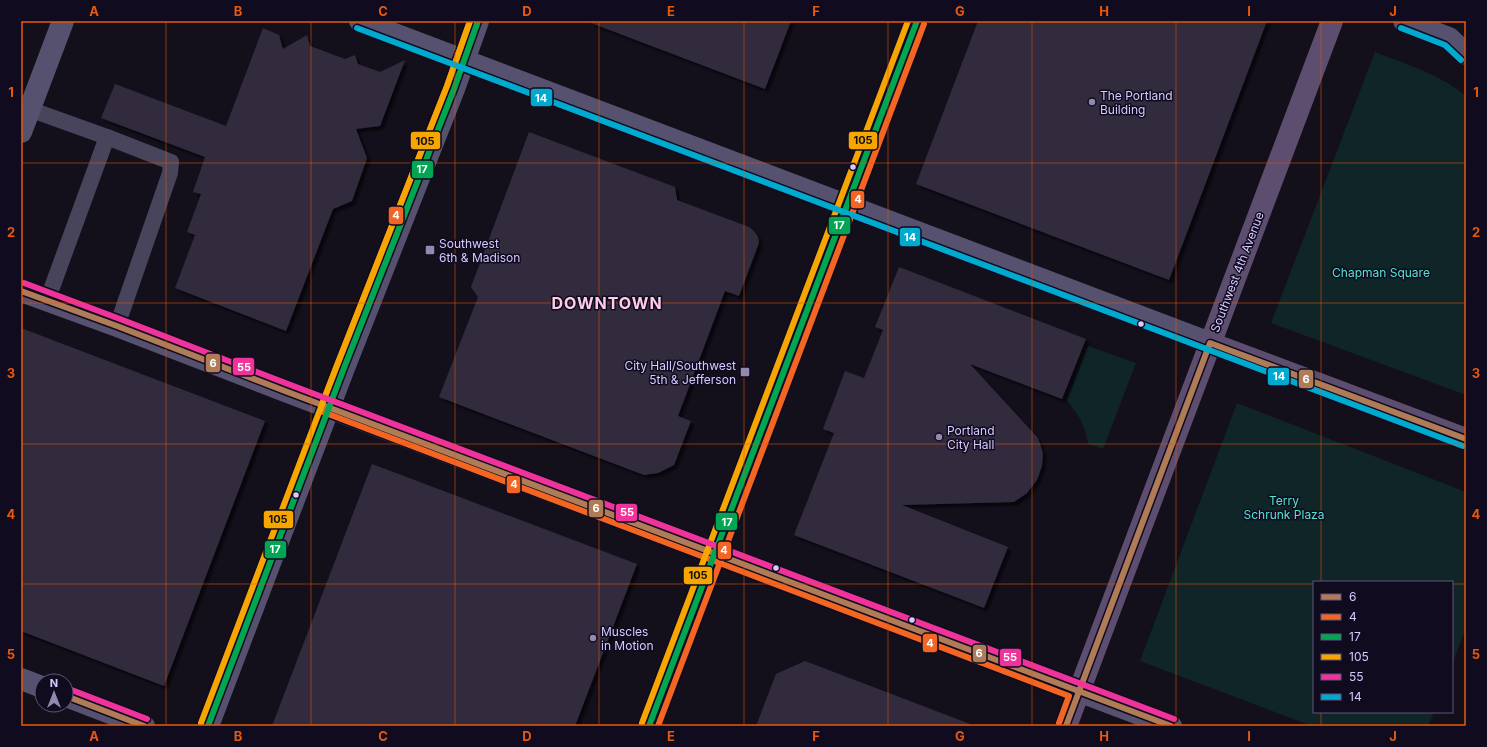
<svg xmlns="http://www.w3.org/2000/svg" width="1487" height="747" font-family="Inter,sans-serif">
  <style>
    .green { fill: #0f2528 }
    .building { fill: #312c3e; filter: url(#shadow) }
    .lines { fill: none; stroke-linecap: round; stroke-linejoin: round }
    .lane { stroke: #48445c; stroke-width: 16 }
    .secondary { stroke: #55516f; stroke-width: 22 }
    .primary { stroke: #5d4d6e; stroke-width: 22 }
    .bus-1-casing { stroke: #110b20; stroke-width: 9 }
    .bus-2-casing { stroke: #110b20; stroke-width: 9 }
    .bus-3-casing { stroke: #110b20; stroke-width: 9 }
    .bus-4-casing { stroke: #110b20; stroke-width: 9 }
    .bus-5-casing { stroke: #110b20; stroke-width: 9 }
    .bus-6-casing { stroke: #110b20; stroke-width: 9 }
    .bus-1 { stroke: #b07c57; stroke-width: 6 }
    .bus-2 { stroke: #f26522; stroke-width: 6 }
    .bus-3 { stroke: #00a651; stroke-width: 6 }
    .bus-4 { stroke: #f7a600; stroke-width: 6 }
    .bus-5 { stroke: #ef339a; stroke-width: 6 }
    .bus-6 { stroke: #00a9ce; stroke-width: 6 }
    .grid { fill: none; stroke: #e8590c; stroke-width: 1; stroke-opacity: 0.55 }
    .poi-dot { fill: #9289af; stroke: #110b20; stroke-width: 1.5 }
    .bus-dot { fill: #d6caff; stroke: #110b20; stroke-width: 1.5 }
    .labels { text-anchor: middle; dominant-baseline: central; stroke-width: 3; stroke-linejoin: round; paint-order: stroke }
    .poi-label { font-size: 12px; fill: #d6caff; stroke: #110b20; text-anchor: start }
    .street-label { font-size: 12px; fill: #d6caff; stroke: #110b20 }
    .park-label { font-size: 12px; fill: #50e5d0; stroke: #110b20 }
    .district-label { font-size: 16px; font-weight: bold; letter-spacing: 1px; fill: #ffcce7; stroke: #110b20 }
    .line-badge { stroke: #110b20; stroke-width: 1.5 }
    .badge-label { font-size: 11px; text-anchor: middle; font-weight: bold; fill: #fff }
    .pale-badge-label { font-size: 11px; text-anchor: middle; font-weight: bold; fill: #111 }
    .neatline { fill: none; stroke: #e8590c; stroke-width: 1.5 }
    .grid-label { font-size: 13px; text-anchor: middle; font-weight: bold; fill: #e8590c }
  </style>
  <defs>
    <filter id="shadow"><feDropShadow dx="3.5" dy="3.5" stdDeviation="1" flood-color="#0009"/></filter>
  </defs>
  <rect width="100%" height="100%" fill="#13101b"/>
  <!-- green -->
  <g class="green">
    <path d="M1375,52C1406,64 1439,74 1466,96V395L1271,323Z"/>
    <path d="M1088,346L1136,363L1103,449L1088,444C1086,427 1078,413 1067,401Z"/>
    <path d="M1237,403L1466,492V628L1452,664V582H1314V712H1434L1428,726H1312L1140,661Z"/>
  </g>
  <!-- building -->
  <g class="building">
    <path d="M592,21H791L765,89L591,23Z"/>
    <path d="M978,21H1267L1169,280L916,184Z"/>
    <path d="M263,28L279,35L283,49L307,35L310,46L345,59L355,55L358,64L380,72L405,60L380,126L356,129L367,158L352,201L333,209L286,331L175,288L195,235L187,232L201,194L193,192L205,157L101,118L115,84L226,126Z"/>
    <path d="M529,132L675,187L677,200L749,227L754,231L758,237L759,243L739,296L725,291L678,416L691,421L674,465L658,473L644,475L439,397L478,297L471,287Z"/>
    <path d="M899,267L1086,339L1062,399L970,364L1038,438L1043,453L1042,466L1037,480L1027,493L1014,502L902,505L1008,547L984,608L794,535L834,433L823,429L845,371L864,378L883,330L875,327Z"/>
    <path d="M21,328L265,421L164,686L21,631Z"/>
    <path d="M372,464L637,564L575,726H272Z"/>
    <path d="M805,661L970,724V726H756L776,674Z"/>
  </g>
  <g class="lines">
    <!-- lane -->
    <g class="lane">
      <path d="M29,109L107,137"/>
      <path d="M47,301L107,137L171,162L170,173L117,326"/>
    </g>
    <!-- secondary -->
    <g class="secondary">
      <path d="M360,21L1210,343"/>
      <path d="M1404,21L1449,38L1466,54"/>
      <path d="M21,132L63,21"/>
      <path d="M21,291L117,326L285,391L1171,726"/>
      <path d="M21,679L42,687"/>
      <path d="M66,696L144,726"/>
      <path d="M208,726L344,368L454,89L478,21"/>
      <path d="M649,726L917,21"/>
    </g>
    <!-- primary -->
    <g class="primary">
      <path d="M1210,343L1466,439"/>
      <path d="M1066,726L1332,21"/>
    </g>
    <!-- bus-1 casing -->
    <g class="bus-1-casing">
      <g id="bus-1">
        <path d="M21,291L117,326L285,391L1171,726"/>
        <path d="M66,696L144,726"/>
        <path d="M1066,726L1210,343L1466,439"/>
      </g>
    </g>
    <!-- bus-2 casing -->
    <g class="bus-2-casing">
      <g id="bus-2">
        <path d="M470,21L447,86L322,404L321,409L323,412L1069,696L1059,723"/>
        <path d="M658,726L924,24"/>
      </g>
    </g>
    <!-- bus-3 casing -->
    <g class="bus-3-casing">
      <g id="bus-3">
        <path d="M208,726L344,368L454,89L478,21"/>
        <path d="M649,726L917,21"/>
      </g>
    </g>
    <!-- bus-4 casing -->
    <g class="bus-4-casing">
      <g id="bus-4">
        <path d="M201,723L337,365L447,86L470,21"/>
        <path d="M642,723L908,21"/>
      </g>
    </g>
    <!-- bus-5 casing -->
    <g class="bus-5-casing">
      <g id="bus-5">
        <path d="M24,283L120,319L288,384L1174,719"/>
        <path d="M69,689L147,719"/>
      </g>
    </g>
    <!-- bus-6 casing -->
    <g class="bus-6-casing">
      <g id="bus-6">
        <path d="M357,28L1463,446"/>
        <path d="M1401,28L1445,45L1461,60"/>
      </g>
    </g>
    <!-- bus-1 -->
    <use href="#bus-1" class="bus-1"/>
    <!-- bus-2 -->
    <use href="#bus-2" class="bus-2"/>
    <!-- bus-3 -->
    <use href="#bus-3" class="bus-3"/>
    <!-- bus-4 -->
    <use href="#bus-4" class="bus-4"/>
    <!-- bus-5 -->
    <use href="#bus-5" class="bus-5"/>
    <!-- bus-6 -->
    <use href="#bus-6" class="bus-6"/>
  </g>
  <!-- grid -->
  <path class="grid" d="M166,21V726M311,21V726M455,21V726M599,21V726M744,21V726M888,21V726M1032,21V726M1176,21V726M1321,21V582M21,163H1466M21,303H1466M21,444H1466M21,584H1314M1452,584H1466M1321,712V726"/>
  <!-- markers -->
  <g class="poi-dot">
    <circle cx="1092" cy="102" r="4"/>
    <rect x="425" y="245" width="10" height="10" rx="2"/>
    <rect x="740" y="367" width="10" height="10" rx="2"/>
    <circle cx="939" cy="437" r="4"/>
    <circle cx="593" cy="638" r="4"/>
  </g>
  <g class="bus-dot">
    <circle cx="853" cy="167" r="3.5"/>
    <circle cx="1141" cy="324" r="3.5"/>
    <circle cx="296" cy="495" r="3.5"/>
    <circle cx="776" cy="568" r="3.5"/>
    <circle cx="912" cy="620" r="3.5"/>
  </g>
  <g class="labels">
    <!-- poi labels -->
    <g class="poi-label">
      <text x="1100" y="95">The Portland<tspan x="1100" dy="14">Building</tspan></text>
      <text x="439" y="243">Southwest<tspan x="439" dy="14">6th &amp; Madison</tspan></text>
      <text x="736" y="365" text-anchor="end">City Hall/Southwest<tspan x="736" dy="14">5th &amp; Jefferson</tspan></text>
      <text x="947" y="430">Portland<tspan x="947" dy="14">City Hall</tspan></text>
      <text x="601" y="631">Muscles<tspan x="601" dy="14">in Motion</tspan></text>
    </g>
    <!-- street labels -->
    <g class="street-label">
      <text transform="translate(1237 272) rotate(-69)">Southwest 4th Avenue</text>
    </g>
    <!-- park labels -->
    <g class="park-label">
      <text x="1381" y="272">Chapman Square</text>
      <text x="1284" y="500">Terry<tspan x="1284" dy="14">Schrunk Plaza</tspan></text>
    </g>
    <!-- district labels -->
    <g class="district-label">
      <text x="607" y="303">DOWNTOWN</text>
    </g>
  </g>
  <g class="line-badge">
    <rect x="530" y="88" width="23" height="19" rx="4" fill="#00a9ce"/>
    <rect x="848" y="131" width="30" height="19" rx="4" fill="#f7a600"/>
    <rect x="410" y="131" width="31" height="19" rx="4" fill="#f7a600"/>
    <rect x="411" y="160" width="23" height="19" rx="4" fill="#00a651"/>
    <rect x="850" y="190" width="15" height="19" rx="4" fill="#f26522"/>
    <rect x="388" y="206" width="16" height="19" rx="4" fill="#f26522"/>
    <rect x="828" y="216" width="23" height="19" rx="4" fill="#00a651"/>
    <rect x="899" y="227" width="22" height="20" rx="4" fill="#00a9ce"/>
    <rect x="205" y="353" width="16" height="20" rx="4" fill="#b07c57"/>
    <rect x="232" y="357" width="23" height="19" rx="4" fill="#ef339a"/>
    <rect x="1267" y="367" width="23" height="19" rx="4" fill="#00a9ce"/>
    <rect x="1298" y="369" width="16" height="20" rx="4" fill="#b07c57"/>
    <rect x="506" y="475" width="15" height="19" rx="4" fill="#f26522"/>
    <rect x="588" y="499" width="16" height="19" rx="4" fill="#b07c57"/>
    <rect x="615" y="503" width="23" height="19" rx="4" fill="#ef339a"/>
    <rect x="263" y="510" width="31" height="19" rx="4" fill="#f7a600"/>
    <rect x="715" y="512" width="23" height="19" rx="4" fill="#00a651"/>
    <rect x="264" y="540" width="23" height="19" rx="4" fill="#00a651"/>
    <rect x="717" y="541" width="15" height="19" rx="4" fill="#f26522"/>
    <rect x="683" y="566" width="30" height="19" rx="4" fill="#f7a600"/>
    <rect x="922" y="633" width="16" height="20" rx="4" fill="#f26522"/>
    <rect x="972" y="644" width="15" height="19" rx="4" fill="#b07c57"/>
    <rect x="999" y="648" width="23" height="19" rx="4" fill="#ef339a"/>
  </g>
  <g class="badge-label">
    <text x="541" y="102">14</text>
    <text x="422" y="173">17</text>
    <text x="858" y="203">4</text>
    <text x="396" y="219">4</text>
    <text x="839" y="229">17</text>
    <text x="910" y="241">14</text>
    <text x="213" y="367">6</text>
    <text x="244" y="371">55</text>
    <text x="1279" y="380">14</text>
    <text x="1306" y="383">6</text>
    <text x="514" y="488">4</text>
    <text x="596" y="512">6</text>
    <text x="627" y="516">55</text>
    <text x="727" y="526">17</text>
    <text x="275" y="553">17</text>
    <text x="724" y="554">4</text>
    <text x="930" y="647">4</text>
    <text x="979" y="657">6</text>
    <text x="1010" y="661">55</text>
  </g>
  <g class="pale-badge-label">
    <text x="863" y="144">105</text>
    <text x="425" y="145">105</text>
    <text x="278" y="523">105</text>
    <text x="698" y="579">105</text>
  </g>
  <!-- border -->
  <rect width="1487" height="747" fill="none" stroke="#110b20" stroke-width="44"/>
  <!-- legend -->
  <rect x="1313" y="581" width="140" height="132" fill="#110b20" stroke="#605779"/>
  <rect x="1321" y="594" width="20" height="6" fill="#b07c57" stroke="#605779"/>
  <text x="1349" y="601" font-size="12" fill="#d6caff">6</text>
  <rect x="1321" y="614" width="20" height="6" fill="#f26522" stroke="#605779"/>
  <text x="1349" y="621" font-size="12" fill="#d6caff">4</text>
  <rect x="1321" y="634" width="20" height="6" fill="#00a651" stroke="#605779"/>
  <text x="1349" y="641" font-size="12" fill="#d6caff">17</text>
  <rect x="1321" y="654" width="20" height="6" fill="#f7a600" stroke="#605779"/>
  <text x="1349" y="661" font-size="12" fill="#d6caff">105</text>
  <rect x="1321" y="674" width="20" height="6" fill="#ef339a" stroke="#605779"/>
  <text x="1349" y="681" font-size="12" fill="#d6caff">55</text>
  <rect x="1321" y="694" width="20" height="6" fill="#00a9ce" stroke="#605779"/>
  <text x="1349" y="701" font-size="12" fill="#d6caff">14</text>
  <!-- north arrow -->
  <g transform="translate(54 693)"><circle r="19" fill="#110b20" stroke="#605779"/>
  <path d="M0-3L7 15L0 10L-7 15Z" fill="#9289af"/>
  <text y="-6" font-size="11" font-weight="bold" text-anchor="middle" fill="#d6caff">N</text>
  </g>
  <rect x="22" y="22" width="1443" height="703" class="neatline"/>
  <g class="grid-label">
    <text x="94" y="16">A</text>
    <text x="238" y="16">B</text>
    <text x="383" y="16">C</text>
    <text x="527" y="16">D</text>
    <text x="671" y="16">E</text>
    <text x="816" y="16">F</text>
    <text x="960" y="16">G</text>
    <text x="1104" y="16">H</text>
    <text x="1249" y="16">I</text>
    <text x="1393" y="16">J</text>
    <text x="11" y="97">1</text>
    <text x="1476" y="97">1</text>
    <text x="11" y="237">2</text>
    <text x="1476" y="237">2</text>
    <text x="11" y="378">3</text>
    <text x="1476" y="378">3</text>
    <text x="11" y="519">4</text>
    <text x="1476" y="519">4</text>
    <text x="11" y="659">5</text>
    <text x="1476" y="659">5</text>
    <text x="94" y="741">A</text>
    <text x="238" y="741">B</text>
    <text x="383" y="741">C</text>
    <text x="527" y="741">D</text>
    <text x="671" y="741">E</text>
    <text x="816" y="741">F</text>
    <text x="960" y="741">G</text>
    <text x="1104" y="741">H</text>
    <text x="1249" y="741">I</text>
    <text x="1393" y="741">J</text>
  </g>
</svg>
